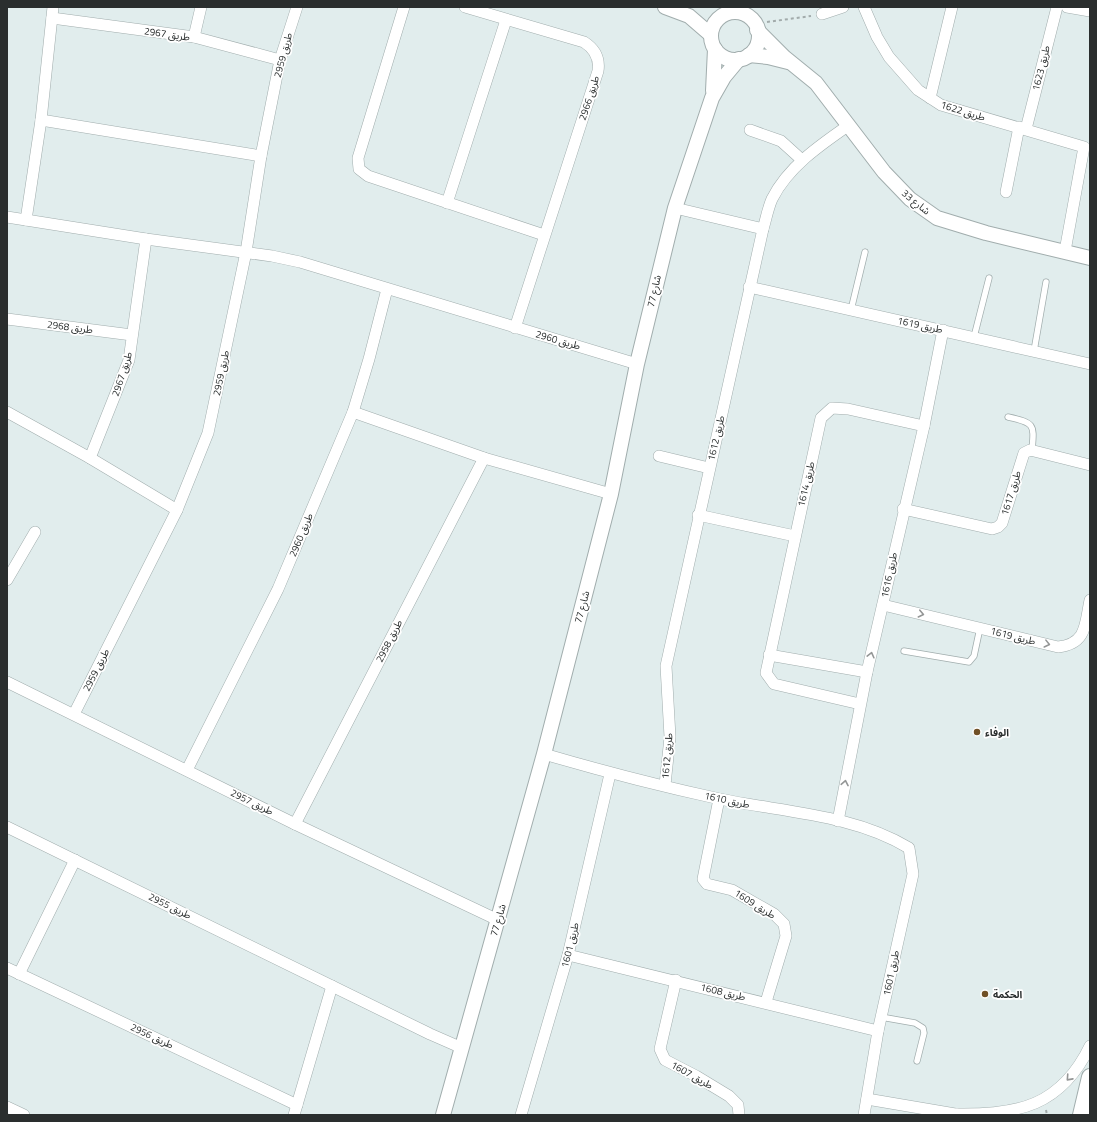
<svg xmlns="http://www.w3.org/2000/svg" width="1097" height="1122" font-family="'Titillium Web','Noto Sans Arabic',sans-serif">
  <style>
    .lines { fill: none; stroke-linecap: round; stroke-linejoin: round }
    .service-casing { stroke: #a1adad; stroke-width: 7 }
    .minor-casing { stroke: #a1adad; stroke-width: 12 }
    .tertiary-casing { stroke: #a1adad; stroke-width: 16 }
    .secondary-casing { stroke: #a1adad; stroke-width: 18 }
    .path { stroke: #a2abab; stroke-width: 2; stroke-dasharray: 3 3; stroke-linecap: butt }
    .service { stroke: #fff; stroke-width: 5.5 }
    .minor { stroke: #fff; stroke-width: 11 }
    .tertiary { stroke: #fff; stroke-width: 14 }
    .secondary { stroke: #fff; stroke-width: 16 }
    .oneway { stroke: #949696 }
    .poi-dot { fill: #705026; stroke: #fff; stroke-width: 1.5 }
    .labels { text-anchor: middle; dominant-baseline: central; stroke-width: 3.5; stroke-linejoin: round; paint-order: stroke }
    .street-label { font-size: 10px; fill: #2a2e2e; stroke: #fff }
    .poi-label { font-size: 10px; font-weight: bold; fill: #2a2e2e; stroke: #fff; text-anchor: start }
  </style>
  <rect width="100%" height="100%" fill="#e1eded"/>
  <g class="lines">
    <!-- service casing -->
    <g class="service-casing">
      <g id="service">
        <path d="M851,310L865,252"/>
        <path d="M974,337L989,278"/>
        <path d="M1034,351L1046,282"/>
        <path d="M1008,417C1036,423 1034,425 1032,451"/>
        <path d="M904,651L969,662L974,656L980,628"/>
        <path d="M881,1017L915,1023L923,1028L924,1033L917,1061"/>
      </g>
    </g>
    <!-- minor casing -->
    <g class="minor-casing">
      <g id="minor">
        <path d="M404,7L358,158L359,169L368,176L544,235"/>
        <path d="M465,7L584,42C595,49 600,58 598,71L515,328"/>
        <path d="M864,7L877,37L889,57L918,90L941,105L1084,147L1065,251"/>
        <path d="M1067,7L1090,11"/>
        <path d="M822,14L843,7"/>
        <path d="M52,18L194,37L280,60"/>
        <path d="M194,37L201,7"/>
        <path d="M930,98L952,7"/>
        <path d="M41,120L261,156"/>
        <path d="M1026,129L1057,7"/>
        <path d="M750,130L781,141L802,160"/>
        <path d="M1006,192L1019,127"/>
        <path d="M447,203L506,20"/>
        <path d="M675,208L763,229"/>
        <path d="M7,217L146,239L272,256L300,262L637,364"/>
        <path d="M26,220L41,120L53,7"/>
        <path d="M749,287L1090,364"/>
        <path d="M7,319L132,335"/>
        <path d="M7,412L90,458L177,510"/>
        <path d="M353,412L484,458L611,494"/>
        <path d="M659,456L709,468"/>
        <path d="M90,458L129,360L146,239"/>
        <path d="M903,509L992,529L998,527L1002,523L1024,453L1030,450L1090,465"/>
        <path d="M698,515L795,536"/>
        <path d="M7,580L35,532"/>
        <path d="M883,605L1058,647C1087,644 1085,624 1090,600"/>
        <path d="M769,655L867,672"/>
        <path d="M7,682L295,824L498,920"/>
        <path d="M860,704L774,684L766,673L821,418L832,408L848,409L924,426"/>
        <path d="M74,714L177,510L208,433L246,252L261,156L280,60L297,7"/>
        <path d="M544,754C602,771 660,786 720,799C782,812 853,814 909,848L913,874L878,1031L864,1115"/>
        <path d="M187,770L278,589L353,412L369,359L387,289"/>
        <path d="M665,785L670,737L666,666L763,229C766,219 768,208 772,199C788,167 820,145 849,125"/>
        <path d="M719,799L703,879L707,884L732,890L774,914L784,924L786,936L766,1002"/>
        <path d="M838,821L867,672L924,426L943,330"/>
        <path d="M295,824L484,458"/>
        <path d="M7,827L430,1034L462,1048"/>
        <path d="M568,955L878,1031"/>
        <path d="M7,968L297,1105"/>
        <path d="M19,974L75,860"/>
        <path d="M676,980L660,1049L665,1060L696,1076L729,1096L738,1105L739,1115"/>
        <path d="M867,1099L961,1115"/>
        <path d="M7,1107L24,1115"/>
        <path d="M957,1114C1018,1115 1061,1106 1090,1046"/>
        <path d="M294,1115L332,986"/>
        <path d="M521,1115L568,955L610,774"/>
      </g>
    </g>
    <!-- tertiary casing -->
    <g class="tertiary-casing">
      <g id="tertiary">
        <path d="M665,7L689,16L711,35"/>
        <circle cx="735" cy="36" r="24"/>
        <path d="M757,30L784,57L816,83L884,172L910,199L937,218L986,233L1090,258"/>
        <path d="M749,55L768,57L788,62"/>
        <path d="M713,91L715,49"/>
        <path d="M443,1115L544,754L611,494L637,364L675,208L712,98L724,77L739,59"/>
      </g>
    </g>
    <!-- secondary casing -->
    <g class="secondary-casing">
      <path id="secondary" d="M1081,1115L1090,1077"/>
    </g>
    <!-- path -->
    <g class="path">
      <path d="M767,22L811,16"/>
      <path d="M1046,1110L1047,1115"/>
    </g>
    <!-- service -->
    <use href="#service" class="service"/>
    <!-- minor -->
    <use href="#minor" class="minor"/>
    <!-- tertiary -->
    <use href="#tertiary" class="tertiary"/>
    <!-- secondary -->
    <use href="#secondary" class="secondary"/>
  </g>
  <!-- one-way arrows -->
  <defs><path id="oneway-chevron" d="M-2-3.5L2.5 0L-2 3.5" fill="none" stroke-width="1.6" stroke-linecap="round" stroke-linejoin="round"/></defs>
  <g class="oneway">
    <use href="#oneway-chevron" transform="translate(921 614) rotate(13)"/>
    <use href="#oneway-chevron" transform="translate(1047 644) rotate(14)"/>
    <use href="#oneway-chevron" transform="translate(871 655) rotate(-76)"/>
    <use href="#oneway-chevron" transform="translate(845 783) rotate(-79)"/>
    <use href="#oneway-chevron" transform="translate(1069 1078) rotate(132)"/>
  </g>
  <!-- markers -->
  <g class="poi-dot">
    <circle cx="977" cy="732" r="4"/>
    <circle cx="985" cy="994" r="4"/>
  </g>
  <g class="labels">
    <!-- street labels -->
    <g class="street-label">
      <text transform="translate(167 34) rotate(8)">طريق 2967</text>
      <text transform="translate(283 55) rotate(-75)">طريق 2959</text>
      <text transform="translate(1041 68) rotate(-76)">طريق 1623</text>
      <text transform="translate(589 98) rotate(-72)">طريق 2966</text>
      <text transform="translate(963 111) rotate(17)">طريق 1622</text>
      <text transform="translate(916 202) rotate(39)">شارع 33</text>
      <text transform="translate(654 291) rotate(-77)">شارع 77</text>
      <text transform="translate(920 325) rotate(12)">طريق 1619</text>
      <text transform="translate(70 327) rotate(7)">طريق 2968</text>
      <text transform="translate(558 340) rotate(16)">طريق 2960</text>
      <text transform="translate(221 373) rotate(-78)">طريق 2959</text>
      <text transform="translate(122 374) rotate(-72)">طريق 2967</text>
      <text transform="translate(716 438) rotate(-77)">طريق 1612</text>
      <text transform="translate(806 484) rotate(-77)">طريق 1614</text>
      <text transform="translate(1011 493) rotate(-73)">طريق 1617</text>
      <text transform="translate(301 535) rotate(-67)">طريق 2960</text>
      <text transform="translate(889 575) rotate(-78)">طريق 1616</text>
      <text transform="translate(582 607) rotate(-75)">شارع 77</text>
      <text transform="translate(1013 636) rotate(14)">طريق 1619</text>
      <text transform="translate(389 641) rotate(-63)">طريق 2958</text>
      <text transform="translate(96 670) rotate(-63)">طريق 2959</text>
      <text transform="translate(667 756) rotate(-85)">طريق 1612</text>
      <text transform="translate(727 800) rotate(12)">طريق 1610</text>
      <text transform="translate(252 802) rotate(26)">طريق 2957</text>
      <text transform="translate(755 904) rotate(32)">طريق 1609</text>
      <text transform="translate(170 906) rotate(26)">طريق 2955</text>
      <text transform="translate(498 920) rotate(-74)">شارع 77</text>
      <text transform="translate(570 945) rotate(-76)">طريق 1601</text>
      <text transform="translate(891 973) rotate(-78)">طريق 1601</text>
      <text transform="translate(723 992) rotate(13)">طريق 1608</text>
      <text transform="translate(152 1036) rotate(25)">طريق 2956</text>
      <text transform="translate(692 1075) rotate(29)">طريق 1607</text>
    </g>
    <!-- poi labels -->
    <g class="poi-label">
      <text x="985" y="732">الوفاء</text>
      <text x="993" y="994">الحكمة</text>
    </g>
  </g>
  <!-- border -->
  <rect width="1097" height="1122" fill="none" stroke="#2a2e2e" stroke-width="16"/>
</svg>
